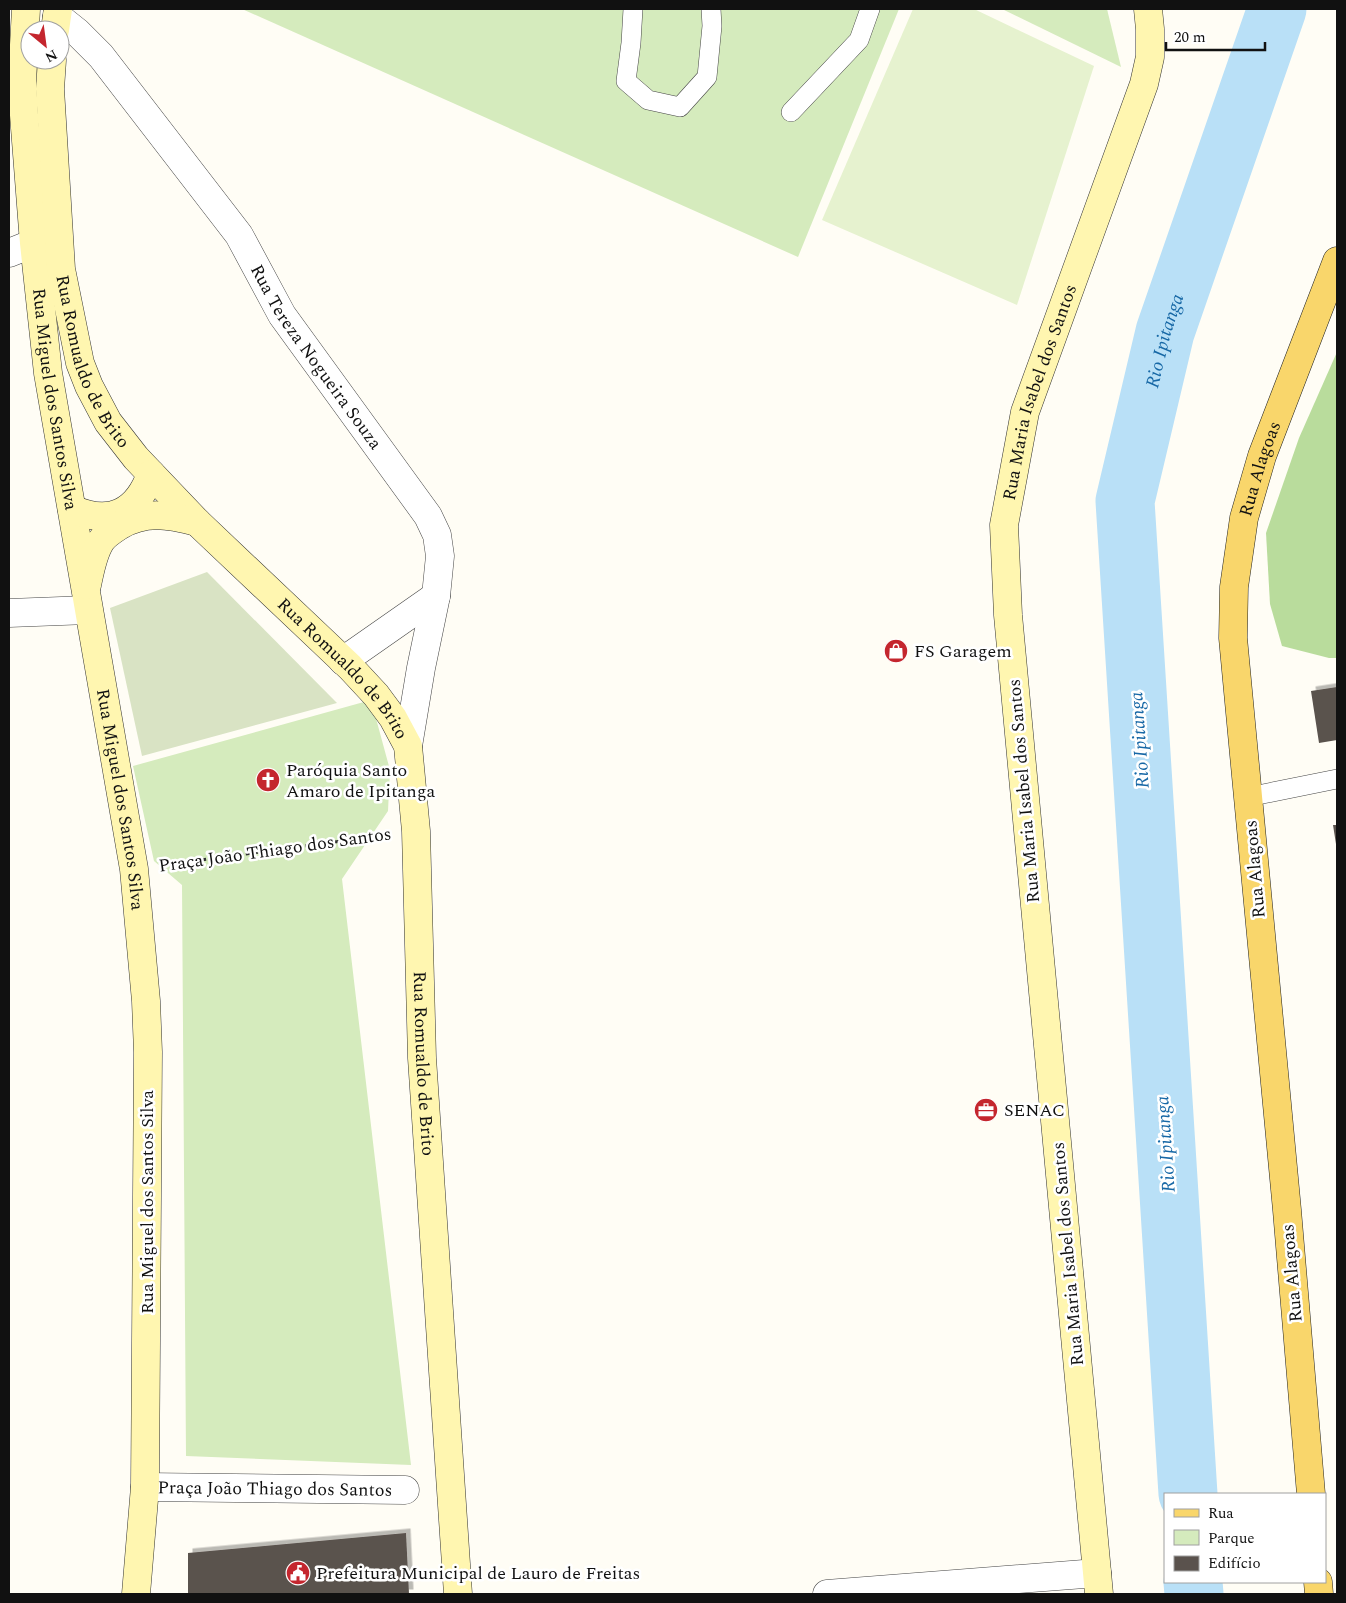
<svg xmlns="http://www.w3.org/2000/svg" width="1346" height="1603" font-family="Spectral,serif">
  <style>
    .green { fill: #d5ebbd }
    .forest { fill: #b9dc9c }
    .cemetery { fill: #d9e3c4 }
    .pitch { fill: #e6f2cf }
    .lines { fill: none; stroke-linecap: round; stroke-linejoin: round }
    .river { stroke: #b9e0f7; stroke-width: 59 }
    .building { fill: #5a524d; filter: url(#shadow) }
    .lane-casing { stroke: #444; stroke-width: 20 }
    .street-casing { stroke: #444; stroke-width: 29 }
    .secondary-casing { stroke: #333; stroke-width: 29 }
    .primary-casing { stroke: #222; stroke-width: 29 }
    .path { stroke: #333; stroke-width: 3; stroke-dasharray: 5 2.5; stroke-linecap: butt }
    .lane { stroke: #fff; stroke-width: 19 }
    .street { stroke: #fff; stroke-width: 28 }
    .secondary { stroke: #fff6b0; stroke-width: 28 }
    .primary { stroke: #f9d66b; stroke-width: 28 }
    .labels { text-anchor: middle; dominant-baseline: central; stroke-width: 5; stroke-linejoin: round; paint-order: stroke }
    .street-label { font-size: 18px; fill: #111; stroke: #fff }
    .poi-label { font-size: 18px; fill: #111; stroke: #fff; text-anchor: start }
    .water-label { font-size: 19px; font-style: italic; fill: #1768a6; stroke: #fff }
  </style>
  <defs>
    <filter id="shadow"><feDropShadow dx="4.5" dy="-4.5" stdDeviation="0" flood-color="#0004"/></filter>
  </defs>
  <rect width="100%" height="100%" fill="#fffdf5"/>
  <!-- green -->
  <g class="green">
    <path d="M242,9H899L798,257Z"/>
    <path d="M1002,9H1107L1121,67Z"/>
    <path d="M371,700L390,770L388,811L342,879L411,1465L186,1456L182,885L154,861L133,766Z"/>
  </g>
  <!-- forest -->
  <path class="forest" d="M1337,352V658H1329L1282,646L1270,604L1266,533L1299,438Z"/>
  <!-- cemetery -->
  <path class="cemetery" d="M207,572L337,703L142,756L110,608Z"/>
  <!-- pitch -->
  <path class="pitch" d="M913,9H974L1094,66L1017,305L822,220Z"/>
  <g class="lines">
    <!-- river -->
    <g class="river">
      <path id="s1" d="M1188,1494L1125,501L1165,332L1277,9"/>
      <path d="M1193,1582L1194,1594"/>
    </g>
  </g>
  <!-- building -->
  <g class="building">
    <path d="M1337,687V740L1319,743L1311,691Z"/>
    <path d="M1333,825H1337V844H1336Z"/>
    <path d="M406,1533L409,1594H188V1553Z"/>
  </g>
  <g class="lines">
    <!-- lane casing -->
    <g class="lane-casing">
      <g id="lane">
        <path d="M633,9L631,43L626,81L648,100L680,107L707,77L712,26L711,9"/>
        <path d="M791,112L859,40L870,9"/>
        <path d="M1248,797L1337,779"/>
      </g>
    </g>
    <!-- street casing -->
    <g class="street-casing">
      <g id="street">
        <path id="s2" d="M57,16L77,32L101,56L239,235L282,315L428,516L437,535L440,556L436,596L421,668L408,746"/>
        <path d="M9,253L34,243"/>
        <path d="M9,613L88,610"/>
        <path d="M343,661L436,596"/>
        <path id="s3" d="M145,1487L405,1490"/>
        <path d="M827,1594L1097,1573"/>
      </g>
    </g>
    <!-- secondary casing -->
    <g class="secondary-casing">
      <g id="secondary">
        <path id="s4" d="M26,9L22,81L24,115L34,243L48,373L134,869L146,1001L148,1052L145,1487L136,1594"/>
        <path d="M55,30L58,9"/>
        <path id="s5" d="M52,60L50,89L61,269L80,363L89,386L108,422L136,458L197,522L350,667L376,695L393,718L408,746L416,831L422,1058L458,1594"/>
        <path d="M72,509C110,526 137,513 151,474"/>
        <path d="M87,585C90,571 93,553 101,541C105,535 113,530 119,526C146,510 169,515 197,522"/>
        <path id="s6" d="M1099,1594L1008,615L1004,525L1025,412L1144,84L1150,57V29L1148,9"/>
      </g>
    </g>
    <!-- primary casing -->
    <g class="primary-casing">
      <g id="primary">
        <path id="s7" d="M1311,1494L1287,1210L1233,638L1234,587L1244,518L1262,456L1337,261"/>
        <path d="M1318,1582L1319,1594"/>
      </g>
    </g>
    <!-- path -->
    <path class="path" d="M164,865L386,835"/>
    <!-- lane -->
    <use href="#lane" class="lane"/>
    <!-- street -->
    <use href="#street" class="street"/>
    <!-- secondary -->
    <use href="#secondary" class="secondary"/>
    <!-- primary -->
    <use href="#primary" class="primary"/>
  </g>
  <!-- icons -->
  <defs>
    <g id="shop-disc" transform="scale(1.25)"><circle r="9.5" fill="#c4262e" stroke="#fff"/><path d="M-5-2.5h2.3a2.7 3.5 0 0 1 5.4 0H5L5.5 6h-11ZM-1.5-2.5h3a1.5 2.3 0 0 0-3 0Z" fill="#fff"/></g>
    <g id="church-disc" transform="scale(1.25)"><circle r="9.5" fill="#c4262e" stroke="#fff"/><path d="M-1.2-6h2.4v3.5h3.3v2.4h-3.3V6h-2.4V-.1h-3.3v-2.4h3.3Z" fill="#fff"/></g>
    <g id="office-disc" transform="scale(1.25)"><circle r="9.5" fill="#c4262e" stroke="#fff"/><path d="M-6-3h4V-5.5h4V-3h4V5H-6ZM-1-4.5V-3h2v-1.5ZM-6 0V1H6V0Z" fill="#fff"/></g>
    <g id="civic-disc" transform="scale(1.25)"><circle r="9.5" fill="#c4262e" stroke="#fff"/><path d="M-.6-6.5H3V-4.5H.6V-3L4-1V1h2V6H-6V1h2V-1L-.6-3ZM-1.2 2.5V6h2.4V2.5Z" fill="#fff"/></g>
  </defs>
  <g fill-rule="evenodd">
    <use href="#shop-disc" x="896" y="651"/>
    <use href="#church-disc" x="268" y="780"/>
    <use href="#office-disc" x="986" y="1110"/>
    <use href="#civic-disc" x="298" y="1573"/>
  </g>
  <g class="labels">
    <!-- street labels -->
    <g class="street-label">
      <text stroke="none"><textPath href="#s2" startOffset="430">Rua Tereza Nogueira Souza</textPath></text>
      <text stroke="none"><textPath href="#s5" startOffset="308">Rua Romualdo de Brito</textPath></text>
      <text stroke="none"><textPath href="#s6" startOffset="1211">Rua Maria Isabel dos Santos</textPath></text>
      <text stroke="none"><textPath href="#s4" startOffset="392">Rua Miguel dos Santos Silva</textPath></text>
      <text stroke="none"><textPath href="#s7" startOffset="1032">Rua Alagoas</textPath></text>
      <text stroke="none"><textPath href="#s5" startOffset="712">Rua Romualdo de Brito</textPath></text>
      <text transform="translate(1024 791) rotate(-95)">Rua Maria Isabel dos Santos</text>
      <text stroke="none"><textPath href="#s4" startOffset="798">Rua Miguel dos Santos Silva</textPath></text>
      <text transform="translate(275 850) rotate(-8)">Praça João Thiago dos Santos</text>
      <text transform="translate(1255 869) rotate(-95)">Rua Alagoas</text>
      <text stroke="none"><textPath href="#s5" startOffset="1132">Rua Romualdo de Brito</textPath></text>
      <text transform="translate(147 1202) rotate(-90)">Rua Miguel dos Santos Silva</text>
      <text transform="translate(1068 1254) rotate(-95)">Rua Maria Isabel dos Santos</text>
      <text transform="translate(1292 1273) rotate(-95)">Rua Alagoas</text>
      <text stroke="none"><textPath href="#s3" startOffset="130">Praça João Thiago dos Santos</textPath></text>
    </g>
    <!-- poi labels -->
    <g class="poi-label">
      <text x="914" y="651">FS Garagem</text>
      <text x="286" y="770">Paróquia Santo<tspan x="286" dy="21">Amaro de Ipitanga</tspan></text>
      <text x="1004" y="1110">SENAC</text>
      <text x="316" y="1573">Prefeitura Municipal de Lauro de Freitas</text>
    </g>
    <!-- water labels -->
    <g class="water-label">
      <text stroke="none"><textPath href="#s1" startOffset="1160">Rio Ipitanga</textPath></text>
      <text transform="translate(1140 740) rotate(-94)">Rio Ipitanga</text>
      <text transform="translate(1166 1144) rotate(-94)">Rio Ipitanga</text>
    </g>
  </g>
  <!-- border -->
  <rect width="1346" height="1603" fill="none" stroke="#111111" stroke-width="20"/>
  <!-- legend -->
  <rect x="1164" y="1493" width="162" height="90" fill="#ffffff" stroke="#a0a0a0"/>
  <rect x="1174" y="1509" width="25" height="8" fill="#f9d66b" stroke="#a0a0a0"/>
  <text x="1208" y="1518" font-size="15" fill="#111111">Rua</text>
  <rect x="1174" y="1530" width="25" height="15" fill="#d5ebbd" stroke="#a0a0a0"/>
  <text x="1208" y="1543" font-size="15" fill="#111111">Parque</text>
  <rect x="1174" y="1556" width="25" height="15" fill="#5a524d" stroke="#a0a0a0"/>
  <text x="1208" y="1568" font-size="15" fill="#111111">Edifício</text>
  <!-- north arrow -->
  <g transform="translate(45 45) rotate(151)"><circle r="24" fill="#ffffff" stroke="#a0a0a0"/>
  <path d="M0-4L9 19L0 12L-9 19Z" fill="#c4262e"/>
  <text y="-8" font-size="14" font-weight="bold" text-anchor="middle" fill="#111111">N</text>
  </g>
  <!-- scale -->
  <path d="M1166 42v8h99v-8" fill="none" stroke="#111111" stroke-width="2.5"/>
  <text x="1174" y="42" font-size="15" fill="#111111" stroke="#ffffff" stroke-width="4" paint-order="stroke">20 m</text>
</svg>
